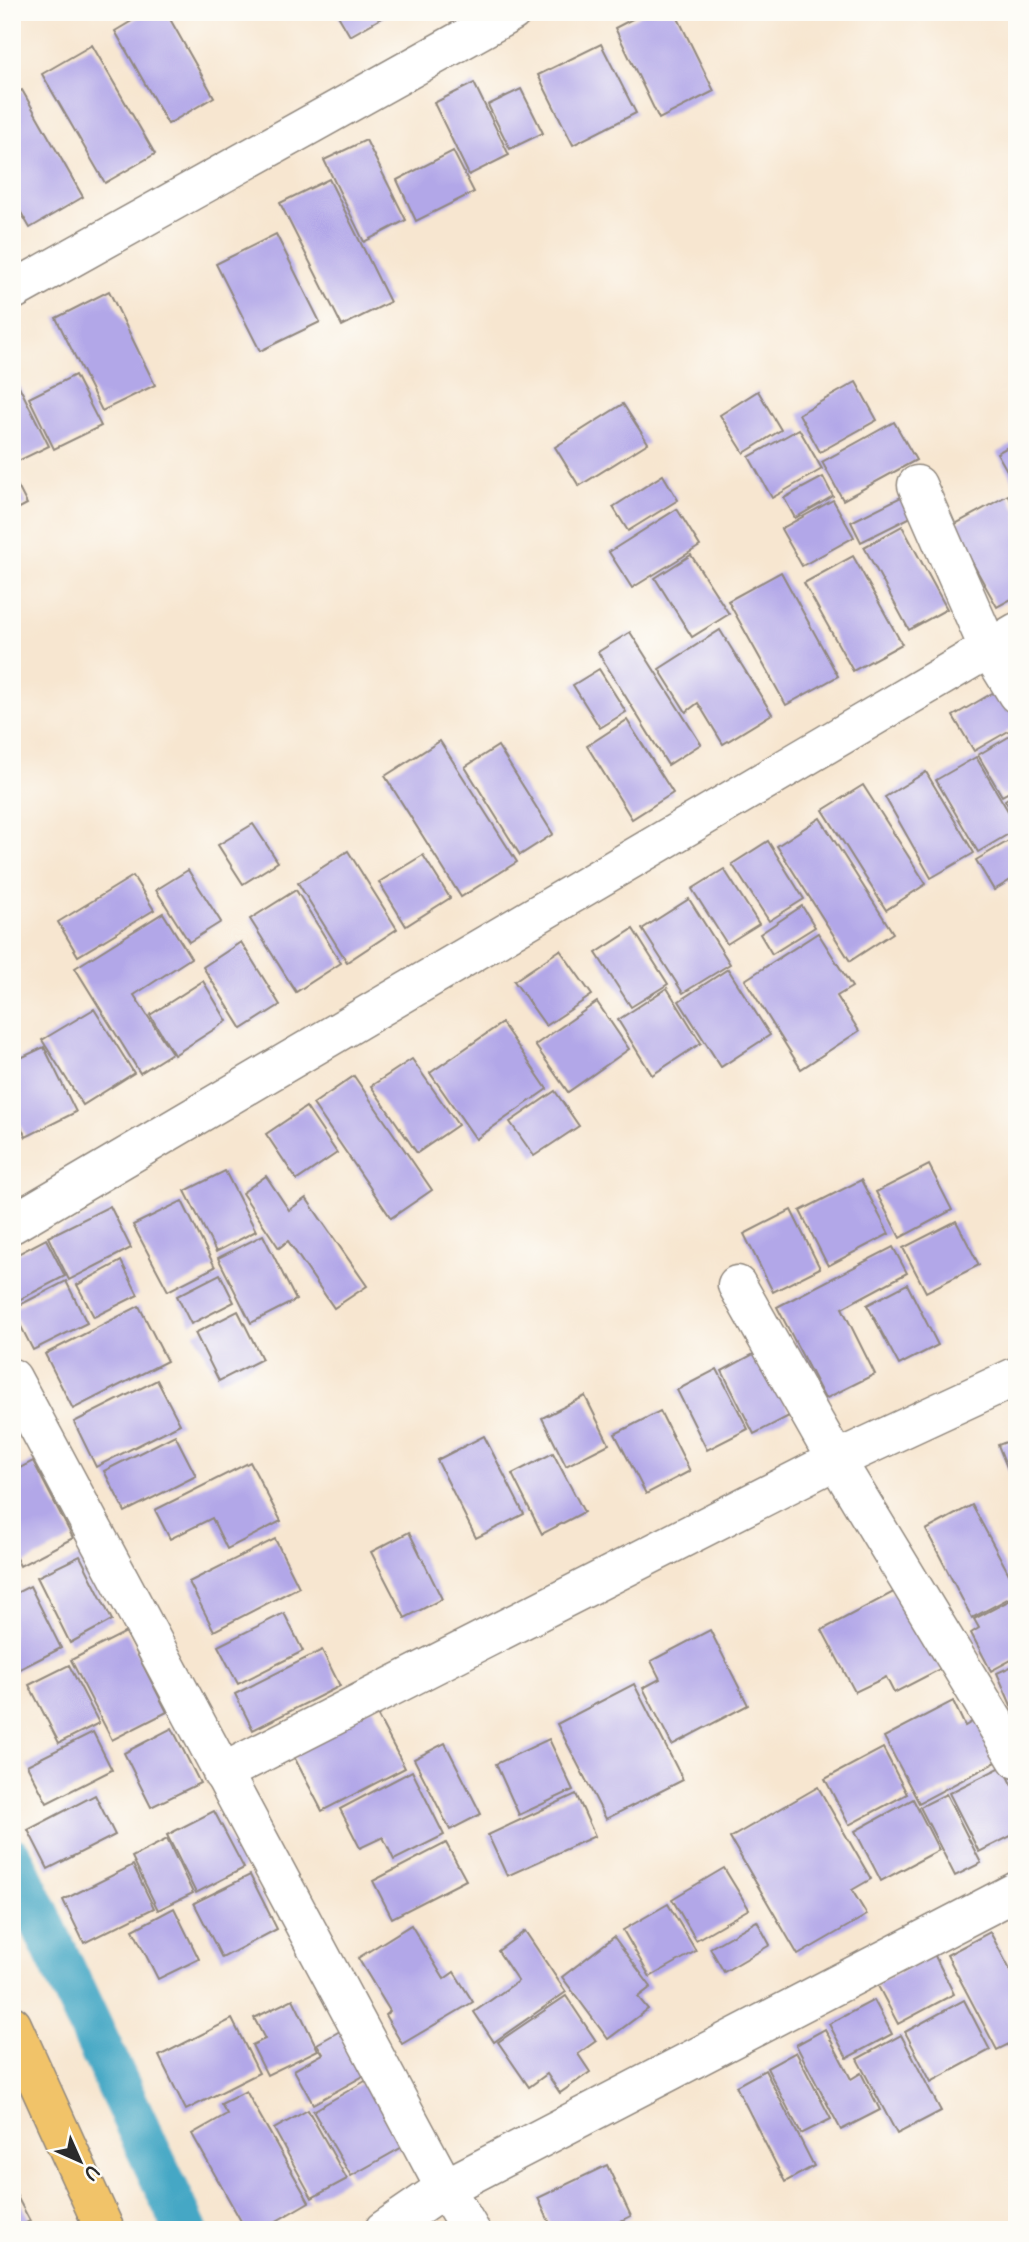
<svg xmlns="http://www.w3.org/2000/svg" width="1029" height="2242" font-family="Pangolin,sans-serif">
  <style>
    .lines { fill: none; stroke-linecap: round; stroke-linejoin: round }
    .canal { stroke: #45a7c5; stroke-width: 44 }
    .building { fill: #b2a7e8 }
    .minor-casing { stroke: #91887e; stroke-width: 41 }
    .highway-casing { stroke: #91887e; stroke-width: 41 }
    .minor { stroke: #fff; stroke-width: 38 }
    .highway { stroke: #f1c369; stroke-width: 38 }
  </style>
  <rect width="100%" height="100%" fill="#fdfcf7"/>
  <filter id="ink" filterUnits="userSpaceOnUse"><feTurbulence type="fractalNoise" baseFrequency=".0143" numOctaves="2"/><feDisplacementMap in="SourceGraphic" scale="14" xChannelSelector="R" yChannelSelector="G"/><feConvolveMatrix kernelMatrix="1 2 1 2 8 2 1 2 1" color-interpolation-filters="sRGB"/></filter>
  <filter id="wash" filterUnits="userSpaceOnUse"><feTurbulence type="fractalNoise" baseFrequency=".00686" numOctaves="4" result="noise"/><feDisplacementMap in="SourceGraphic" scale="28" xChannelSelector="R" yChannelSelector="G"/><feGaussianBlur stdDeviation="1.57" result="paint"/><feColorMatrix in="noise" values="0 0 0 0 0 0 0 0 0 0 0 0 0 0 0 0 0 1.4 0 .05"/><feComposite in="paint" operator="in"/></filter>
  <g filter="url(#wash)">
    <rect width="100%" height="100%" fill="#f7e6d0"/>
    <g class="lines">
      <!-- canal -->
      <path class="canal" d="M12,1859L186,2230"/>
    </g>
    <g id="blocks">
      <!-- building -->
      <g class="building">
        <path d="M147,12H166L214,97L168,124L115,31Z"/>
        <path d="M336,12H392L350,36Z"/>
        <path d="M646,12H675L714,91L659,119L615,28Z"/>
        <path d="M601,44L636,113L573,145L538,75Z"/>
        <path d="M92,45L155,154L105,183L42,74Z"/>
        <path d="M474,83L509,155L469,175L434,103Z"/>
        <path d="M521,89L543,133L510,149L488,105Z"/>
        <path d="M22,90L83,197L30,228L12,197V95Z"/>
        <path d="M366,140L406,220L364,242L324,160Z"/>
        <path d="M453,151L474,192L416,221L397,180Z"/>
        <path d="M329,179L390,302L342,326L280,203Z"/>
        <path d="M276,234L320,322L260,351L216,264Z"/>
        <path d="M109,291L155,385L102,411L56,318Z"/>
        <path d="M12,372L49,446L12,464Z"/>
        <path d="M75,375L101,426L54,449L29,398Z"/>
        <path d="M856,382L877,420L820,452L799,414Z"/>
        <path d="M758,391L781,430L744,453L720,415Z"/>
        <path d="M623,404L648,443L579,486L555,447Z"/>
        <path d="M894,422L916,460L843,500L822,462Z"/>
        <path d="M799,429L822,469L772,498L749,457Z"/>
        <path d="M1017,442V488L997,453Z"/>
        <path d="M12,475L27,504L12,512Z"/>
        <path d="M663,475L678,500L628,531L613,507Z"/>
        <path d="M823,477L833,496L795,518L784,498Z"/>
        <path d="M1008,495L1017,511V596L997,607L952,526Z"/>
        <path d="M903,496L913,516L861,542L851,522Z"/>
        <path d="M833,500L854,537L802,566L781,529Z"/>
        <path d="M677,509L700,546L632,588L609,552Z"/>
        <path d="M902,526L947,609L909,630L864,547Z"/>
        <path d="M691,555L729,614L692,637L655,578Z"/>
        <path d="M853,556L902,644L853,671L804,583Z"/>
        <path d="M781,572L838,676L786,705L728,601Z"/>
        <path d="M720,630L772,714L723,744L698,703L686,712L659,669Z"/>
        <path d="M630,632L701,744L668,765L598,652Z"/>
        <path d="M599,669L626,712L600,728L573,685Z"/>
        <path d="M1006,685L1017,703V726L974,751L953,716Z"/>
        <path d="M627,720L673,793L632,819L587,746Z"/>
        <path d="M1017,732V788L1002,796L978,755Z"/>
        <path d="M440,741L517,862L461,897L385,776Z"/>
        <path d="M498,746L553,834L520,855L465,767Z"/>
        <path d="M976,757L1017,826V829L978,852L936,780Z"/>
        <path d="M926,772L974,853L931,878L885,797Z"/>
        <path d="M863,785L926,884L886,910L823,810Z"/>
        <path d="M1017,792V821L1005,800Z"/>
        <path d="M820,818L893,933L850,961L777,846Z"/>
        <path d="M253,824L278,862L243,884L218,845Z"/>
        <path d="M1017,836V876L994,890L976,860Z"/>
        <path d="M768,841L804,899L769,921L732,864Z"/>
        <path d="M348,851L397,929L347,962L298,883Z"/>
        <path d="M423,855L450,898L406,926L379,882Z"/>
        <path d="M724,869L759,924L727,944L692,889Z"/>
        <path d="M188,870L221,922L189,942L156,890Z"/>
        <path d="M133,876L154,910L78,956L58,922Z"/>
        <path d="M296,890L341,963L296,992L250,919Z"/>
        <path d="M689,899L730,964L683,993L642,929Z"/>
        <path d="M802,906L815,927L772,954L760,934Z"/>
        <path d="M163,913L191,958L134,995L172,1053L140,1073L75,968Z"/>
        <path d="M633,929L668,984L631,1007L596,953Z"/>
        <path d="M818,933L852,987L837,996L859,1031L801,1069L745,980Z"/>
        <path d="M241,942L280,1005L242,1029L203,967Z"/>
        <path d="M560,950L592,995L546,1026L514,981Z"/>
        <path d="M728,969L770,1035L721,1067L679,1001Z"/>
        <path d="M203,981L227,1021L174,1055L150,1015Z"/>
        <path d="M667,988L701,1043L652,1075L618,1020Z"/>
        <path d="M597,1002L629,1049L568,1092L535,1045Z"/>
        <path d="M94,1009L134,1073L83,1105L42,1040Z"/>
        <path d="M502,1023L547,1089L476,1139L430,1073Z"/>
        <path d="M44,1047L76,1112L26,1137L12,1109V1062Z"/>
        <path d="M412,1059L458,1125L417,1153L371,1086Z"/>
        <path d="M354,1076L432,1190L391,1218L313,1104Z"/>
        <path d="M555,1091L579,1126L534,1156L510,1122Z"/>
        <path d="M306,1107L337,1153L297,1180L266,1134Z"/>
        <path d="M929,1165L952,1210L900,1238L876,1192Z"/>
        <path d="M225,1171L256,1231L216,1252L185,1191Z"/>
        <path d="M266,1176L289,1210L306,1198L367,1286L334,1308L288,1241L279,1248L242,1193Z"/>
        <path d="M861,1180L889,1234L828,1266L800,1211Z"/>
        <path d="M182,1201L215,1267L168,1291L133,1225Z"/>
        <path d="M110,1206L131,1248L69,1280L48,1237Z"/>
        <path d="M791,1210L820,1268L773,1292L744,1234Z"/>
        <path d="M956,1221L979,1265L926,1292L903,1248Z"/>
        <path d="M263,1235L296,1300L251,1323L218,1258Z"/>
        <path d="M46,1239L65,1276L17,1301L12,1291V1257Z"/>
        <path d="M893,1247L907,1273L842,1308L875,1374L825,1399L777,1307Z"/>
        <path d="M121,1261L138,1295L94,1317L77,1285Z"/>
        <path d="M220,1274L234,1302L191,1324L177,1296Z"/>
        <path d="M66,1281L87,1323L33,1350L12,1309Z"/>
        <path d="M907,1284L938,1345L899,1365L867,1305Z"/>
        <path d="M139,1306L167,1361L73,1409L45,1354Z"/>
        <path d="M238,1311L262,1359L219,1381L195,1333Z"/>
        <path d="M759,1351L791,1415L754,1434L722,1371Z"/>
        <path d="M717,1369L748,1429L707,1450L677,1390Z"/>
        <path d="M157,1380L180,1424L96,1467L74,1422Z"/>
        <path d="M585,1396L609,1444L566,1466L542,1418Z"/>
        <path d="M660,1411L690,1471L646,1494L615,1434Z"/>
        <path d="M175,1435L196,1476L125,1512L104,1471Z"/>
        <path d="M484,1436L524,1514L476,1538L437,1460Z"/>
        <path d="M1017,1438V1492L998,1445Z"/>
        <path d="M553,1453L584,1512L542,1534L512,1474Z"/>
        <path d="M33,1461L73,1538L20,1566L12,1550V1472Z"/>
        <path d="M250,1462L281,1521L227,1549L212,1518L170,1539L155,1510Z"/>
        <path d="M972,1505L1017,1589V1594L972,1618L926,1530Z"/>
        <path d="M409,1532L442,1599L405,1618L371,1552Z"/>
        <path d="M275,1539L299,1587L214,1631L189,1582Z"/>
        <path d="M80,1556L112,1620L70,1643L37,1577Z"/>
        <path d="M30,1586L61,1648L12,1673V1595Z"/>
        <path d="M901,1588L942,1668L894,1693L886,1677L855,1692L822,1630Z"/>
        <path d="M1016,1597L1017,1657L991,1671L971,1633L979,1628L974,1619Z"/>
        <path d="M284,1613L303,1651L238,1684L218,1646Z"/>
        <path d="M710,1630L748,1705L672,1745L643,1688L660,1679L651,1661Z"/>
        <path d="M126,1632L167,1712L112,1740L71,1660Z"/>
        <path d="M322,1650L340,1686L253,1730L235,1694Z"/>
        <path d="M1017,1664V1719L997,1673Z"/>
        <path d="M69,1665L99,1723L59,1743L29,1685Z"/>
        <path d="M634,1684L683,1780L606,1819L557,1724Z"/>
        <path d="M953,1701L965,1726L977,1719L998,1761L919,1803L884,1737Z"/>
        <path d="M373,1707L405,1768L322,1811L290,1749Z"/>
        <path d="M172,1728L200,1783L151,1807L124,1753Z"/>
        <path d="M93,1732L112,1770L47,1803L27,1765Z"/>
        <path d="M549,1739L573,1790L519,1815L496,1764Z"/>
        <path d="M445,1743L481,1814L450,1830L414,1759Z"/>
        <path d="M883,1748L907,1794L849,1825L825,1779Z"/>
        <path d="M1003,1766L1017,1794V1833L979,1852L949,1793Z"/>
        <path d="M412,1771L444,1835L394,1860L383,1837L360,1848L340,1809Z"/>
        <path d="M818,1787L871,1879L852,1890L867,1915L798,1955L730,1838Z"/>
        <path d="M576,1794L595,1836L507,1876L488,1835Z"/>
        <path d="M946,1794L981,1863L955,1876L920,1807Z"/>
        <path d="M95,1795L115,1835L48,1869L28,1830Z"/>
        <path d="M913,1799L939,1850L881,1881L855,1831Z"/>
        <path d="M214,1811L244,1868L196,1893L167,1835Z"/>
        <path d="M167,1839L193,1893L158,1910L132,1857Z"/>
        <path d="M446,1843L466,1880L392,1918L373,1881Z"/>
        <path d="M133,1865L154,1908L84,1943L63,1900Z"/>
        <path d="M724,1868L749,1909L696,1940L672,1899Z"/>
        <path d="M250,1875L277,1929L222,1958L194,1903Z"/>
        <path d="M668,1904L696,1951L650,1977L623,1930Z"/>
        <path d="M174,1908L199,1959L158,1979L133,1930Z"/>
        <path d="M757,1921L770,1945L724,1972L710,1948Z"/>
        <path d="M411,1925L444,1979L454,1972L473,2002L402,2044L385,2015L390,2011L358,1958Z"/>
        <path d="M525,1931L566,1992L494,2042L474,2012L518,1981L498,1951Z"/>
        <path d="M990,1932L1017,1983V2040L997,2050L947,1955Z"/>
        <path d="M614,1937L651,1987L638,1997L648,2009L608,2039L562,1977Z"/>
        <path d="M934,1954L954,1994L898,2024L877,1984Z"/>
        <path d="M566,1996L596,2041L578,2054L590,2072L560,2093L547,2074L529,2087L498,2042Z"/>
        <path d="M293,1999L318,2050L267,2075L252,2045L265,2039L254,2018Z"/>
        <path d="M874,2000L892,2034L847,2058L829,2024Z"/>
        <path d="M964,2000L990,2050L931,2082L905,2032Z"/>
        <path d="M232,2019L259,2073L186,2110L159,2056Z"/>
        <path d="M825,2029L851,2079L861,2073L880,2110L841,2130L796,2045Z"/>
        <path d="M340,2031L365,2075L313,2104L294,2070L323,2054L317,2044Z"/>
        <path d="M901,2035L941,2111L897,2134L857,2059Z"/>
        <path d="M796,2052L831,2119L801,2134L767,2068Z"/>
        <path d="M765,2070L814,2166L785,2182L736,2086Z"/>
        <path d="M367,2080L404,2146L351,2176L313,2111Z"/>
        <path d="M246,2091L309,2202L261,2230H246L192,2134L227,2114L221,2104Z"/>
        <path d="M308,2110L347,2179L312,2198L274,2129Z"/>
        <path d="M607,2165L631,2216L615,2224L618,2230H553L538,2198Z"/>
        <path d="M12,2187L30,2221L13,2230H12Z"/>
      </g>
    </g>
  </g>
  <g filter="url(#ink)">
    <use href="#blocks" fill-opacity="0" stroke="#91887e" stroke-width="2"/>
    <g class="lines">
      <!-- minor casing -->
      <g class="minor-casing">
        <g id="minor">
          <path d="M12,291L512,12"/>
          <path d="M917,485L988,647L1017,694"/>
          <path d="M12,1224L1017,632"/>
          <path d="M737,1285L836,1460L1017,1759"/>
          <path d="M12,1378L445,2188L470,2230"/>
          <path d="M222,1773L836,1460L1017,1376"/>
          <path d="M384,2230L445,2188L1017,1891"/>
        </g>
      </g>
      <!-- highway casing -->
      <g class="highway-casing">
        <path id="highway" d="M12,2025L105,2230"/>
      </g>
      <!-- minor -->
      <use href="#minor" class="minor"/>
      <!-- highway -->
      <use href="#highway" class="highway"/>
    </g>
  </g>
  <!-- margin -->
  <rect width="1029" height="2242" fill="none" stroke="#fdfcf7" stroke-width="42"/>
  <!-- north arrow -->
  <g transform="translate(80 2161) rotate(135)" stroke="#fdfcf7" stroke-width="5" paint-order="stroke">
  <path d="M0-5L12 26L0 18L-12 26Z" fill="#2b2b2b"/>
  <text y="-10" font-size="19" font-weight="bold" text-anchor="middle" fill="#2b2b2b">U</text>
  </g>
</svg>
